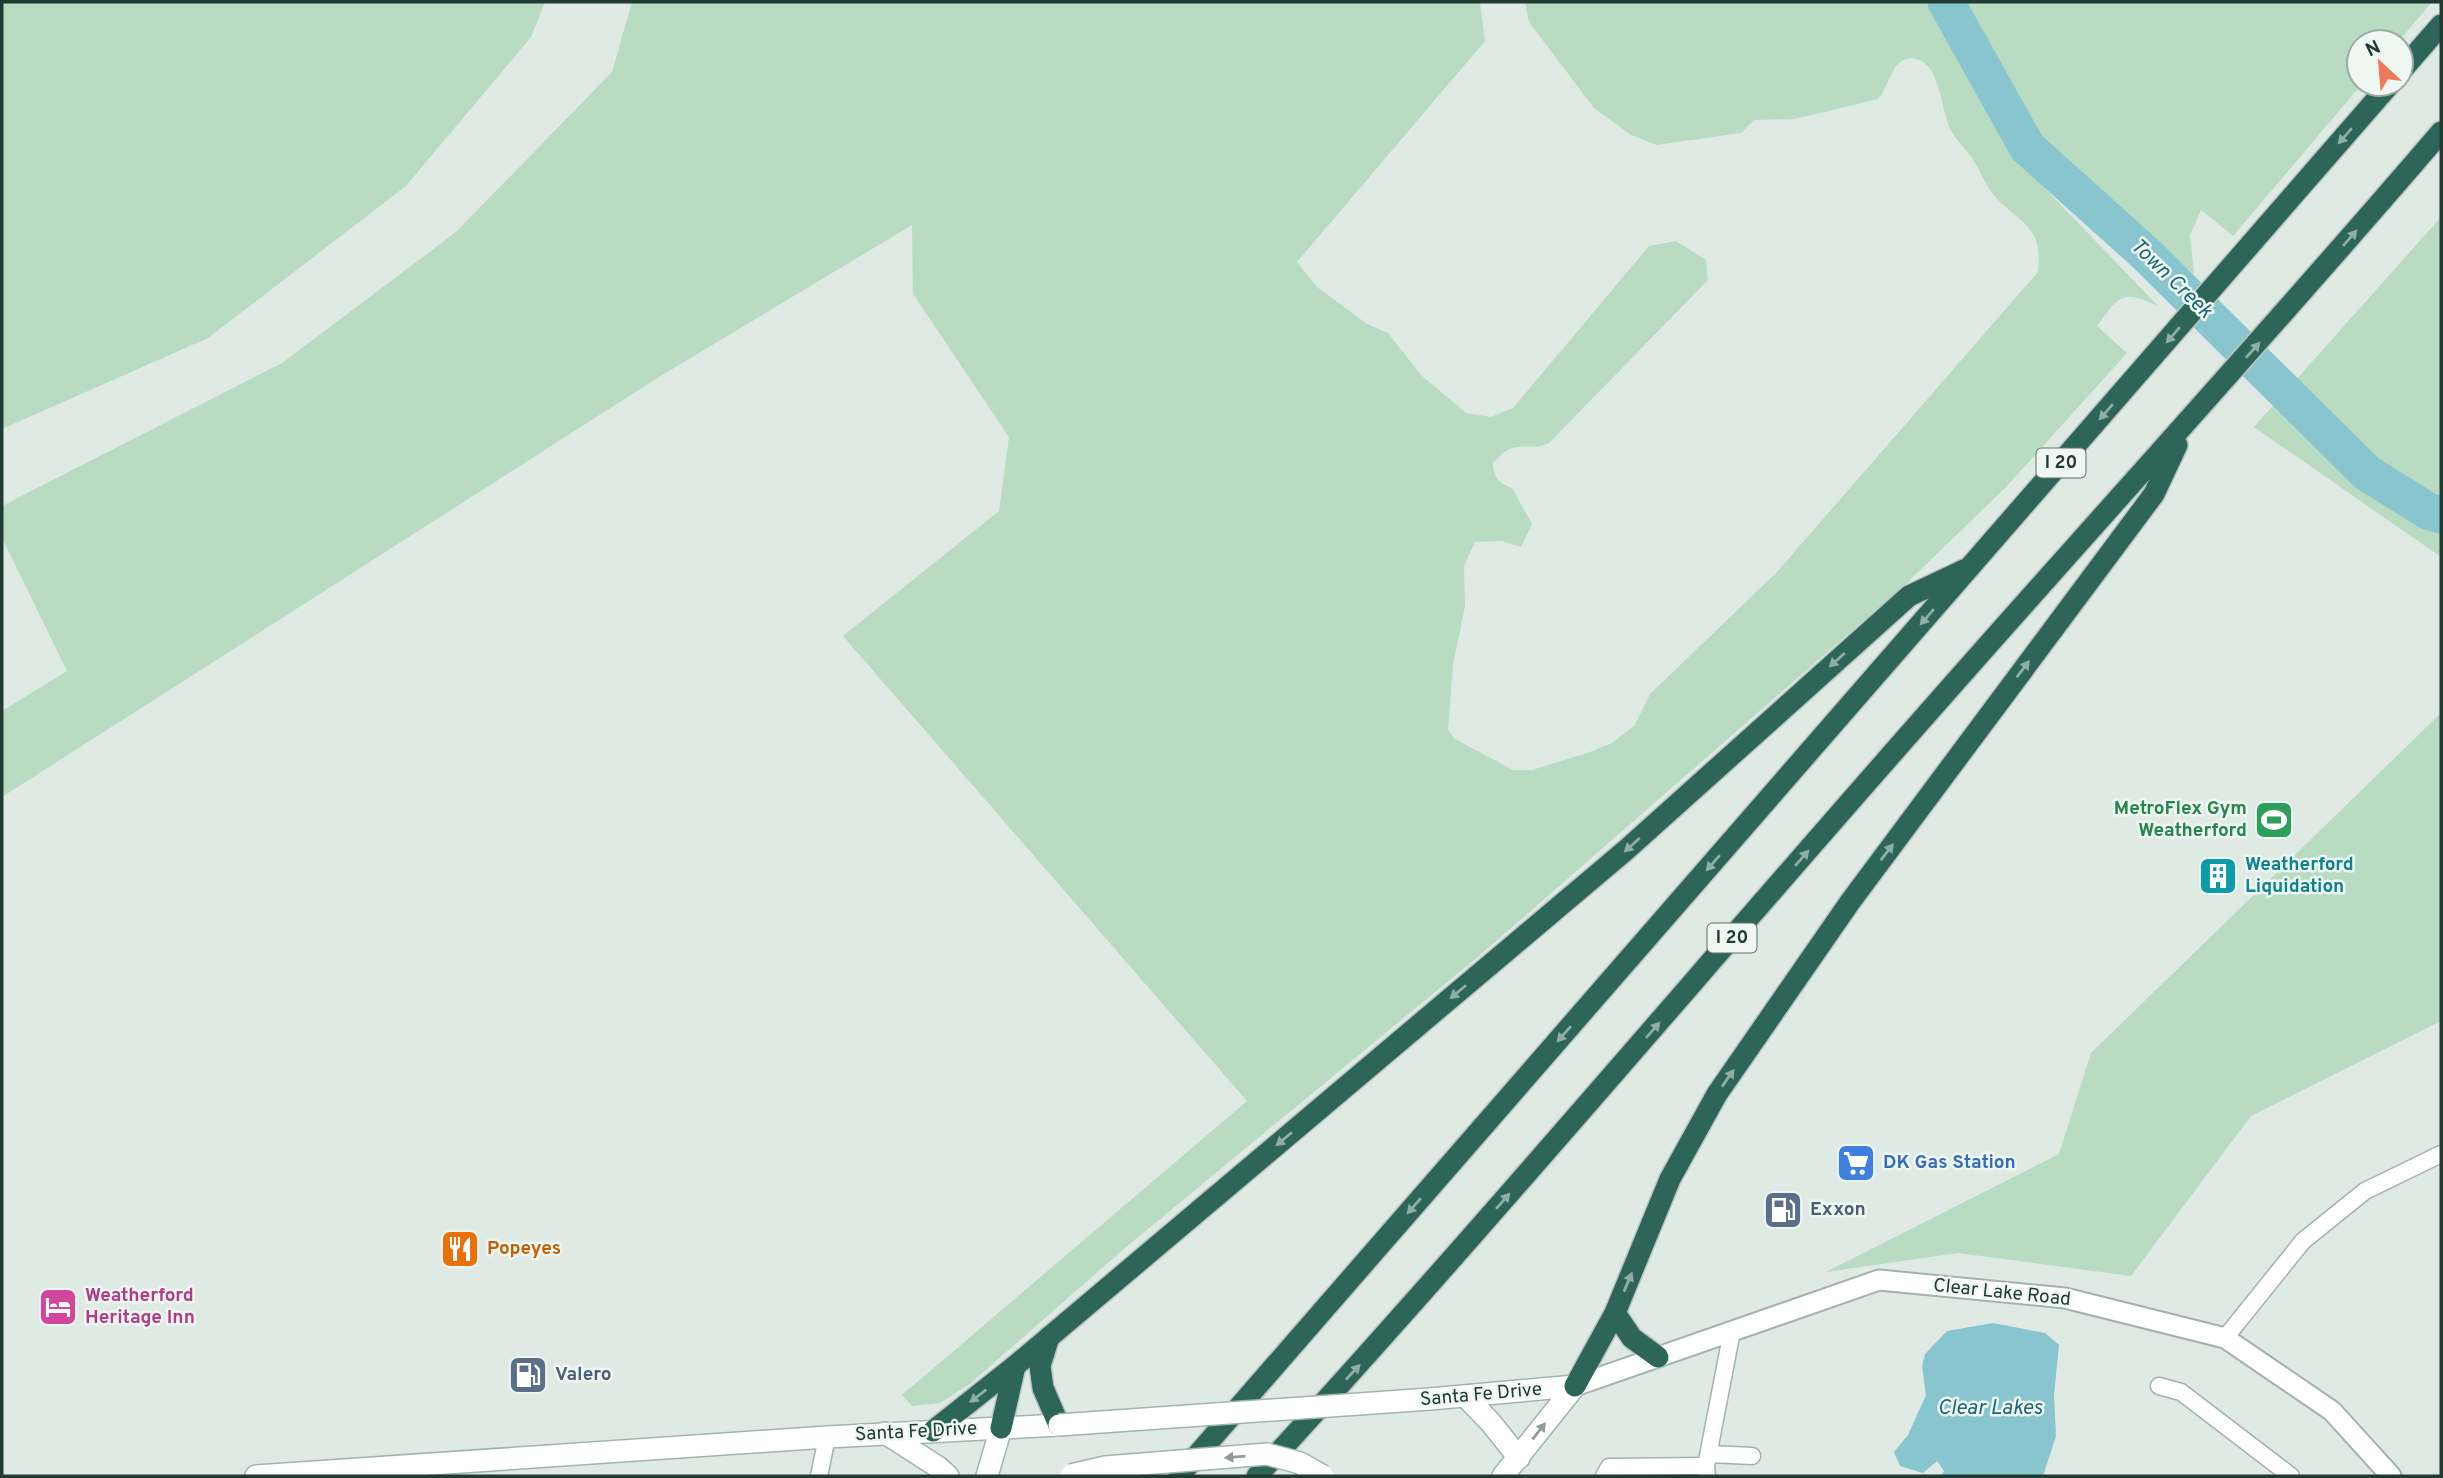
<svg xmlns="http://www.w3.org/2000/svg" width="2443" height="1478" font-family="Overpass,sans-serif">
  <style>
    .green { fill: #b8dbc1 }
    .water { fill: #88c5ce }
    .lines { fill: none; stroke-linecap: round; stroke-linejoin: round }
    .river { stroke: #88c5ce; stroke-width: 37 }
    .minor-casing { stroke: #a2b2ac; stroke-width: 19 }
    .tertiary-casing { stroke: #a2b2ac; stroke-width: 23 }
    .secondary-casing { stroke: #9fb5ad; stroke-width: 24 }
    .motorway-casing { stroke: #bcc4c2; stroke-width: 24 }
    .minor { stroke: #fff; stroke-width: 16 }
    .tertiary { stroke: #fff; stroke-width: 19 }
    .secondary { stroke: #fff; stroke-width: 21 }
    .motorway { stroke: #2d6558; stroke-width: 21 }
    .secondary-bridge-casing { stroke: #9fb5ad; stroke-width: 24; stroke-linecap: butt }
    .secondary-bridge { stroke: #fff; stroke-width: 21 }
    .oneway { fill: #8eaea6 }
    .oneway2 { fill: #909c98 }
    .labels { text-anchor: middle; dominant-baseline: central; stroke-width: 5; stroke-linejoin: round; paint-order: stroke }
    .shield { fill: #eff7f3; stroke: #5f736c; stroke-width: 2 }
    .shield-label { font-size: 18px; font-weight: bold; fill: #213a32 }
    .leisure-label { font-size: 19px; font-weight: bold; fill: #27864d; stroke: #eff7f3; text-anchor: end }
    .culture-label { font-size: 19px; font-weight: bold; fill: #0d838f; stroke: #eff7f3; text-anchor: start }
    .shop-label { font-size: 19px; font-weight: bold; fill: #366cbe; stroke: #eff7f3; text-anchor: start }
    .service-label { font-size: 19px; font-weight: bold; fill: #4e5e75; stroke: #eff7f3; text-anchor: start }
    .food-label { font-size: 19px; font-weight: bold; fill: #c56008; stroke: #eff7f3; text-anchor: start }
    .street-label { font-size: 19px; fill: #213a32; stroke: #eff7f3 }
    .hotel-label { font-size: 19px; font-weight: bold; fill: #b23c85; stroke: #eff7f3; text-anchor: start }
    .water-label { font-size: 21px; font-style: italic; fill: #1d6773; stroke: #eff7f3 }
  </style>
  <rect width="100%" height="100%" fill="#dfeae5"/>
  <!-- green -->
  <g class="green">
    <path d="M2,2H545L531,37L406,186L208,338L2,429Z"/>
    <path d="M632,2H1480L1485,41L1297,262L1317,287L1367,324L1388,333L1421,375L1466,413L1491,417L1513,408L1649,246L1676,241L1706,260L1708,280L1549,443C1536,451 1521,442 1508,450C1503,452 1498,458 1493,462C1493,477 1498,483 1512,488L1532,524L1521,547L1502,541L1475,542L1464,566L1465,606L1453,665L1448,730L1455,739L1513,770H1532L1590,752L1612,743L1635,725L1650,694L1777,572L2038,272C2043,227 2023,225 1996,198C1987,188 1981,173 1974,161C1967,150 1954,139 1949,126C1942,110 1939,66 1919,60C1891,51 1891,86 1878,99L1795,119L1754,120L1741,133L1657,145L1631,135L1594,108L1529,22L1525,2H1930L2010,152L2158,306C2121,289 2120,295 2097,326L2127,353L2006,487L1910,580L1480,955L1126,1247L971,1383L940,1403L912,1406L902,1395L1247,1101L843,636L999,511L1009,437L913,294L912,225L659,377L2,797V711L67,671L2,538V506L282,363L456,232L612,72Z"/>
    <path d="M1964,2H2432L2398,42H2359V84H2362L2233,236L2201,210L2190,235L2194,274L2035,139Z"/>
    <path d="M2441,217V557L2254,427Z"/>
    <path d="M2441,713V1021L2251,1116L2131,1276L1958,1253L1826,1272L2059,1154L2091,1053Z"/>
  </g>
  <!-- water -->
  <path class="water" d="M1993,1323L2045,1333L2059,1345L2054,1395L2056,1436L2043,1476H1941L1944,1471L1937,1461L1923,1473L1900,1466L1894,1452L1908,1435L1926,1395L1922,1366L1925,1354L1947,1331Z"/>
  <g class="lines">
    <!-- river -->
    <path class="river" d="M1946,2L2027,147L2147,255L2367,473L2428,511L2441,515"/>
    <!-- minor casing -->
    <g class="minor-casing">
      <g id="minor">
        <path d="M2225,1338L2303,1241L2365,1191L2441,1154"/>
        <path d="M2159,1386L2181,1392L2291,1476"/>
        <path d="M1709,1454L1752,1456"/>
        <path d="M819,1476L827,1437"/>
        <path d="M1604,1476L1609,1467L1706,1466"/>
        <path d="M1707,1476L1706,1466L1732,1331"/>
      </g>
    </g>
    <!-- tertiary casing -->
    <g class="tertiary-casing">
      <path id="tertiary" d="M1575,1386L1879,1280L2065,1298L2225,1338L2332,1411L2391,1476"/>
    </g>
    <!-- secondary casing -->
    <g class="secondary-casing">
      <g id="secondary">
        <path d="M1466,1397L1491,1423L1519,1458"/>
        <path d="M1430,1399L1575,1386"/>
        <path d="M885,1433L938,1467L948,1476"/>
        <path d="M256,1476L827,1437L1059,1425"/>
        <path d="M987,1476L1001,1428"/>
        <path d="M1503,1476L1575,1386"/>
      </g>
    </g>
    <!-- motorway casing -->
    <g class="motorway-casing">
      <g id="motorway">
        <path d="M2401,71L2441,25"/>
        <path d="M1615,1313L1632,1338L1658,1357"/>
        <path d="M1049,1337L1040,1366L1043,1388L1059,1425"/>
        <path d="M1575,1386L1615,1313L1670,1179L1717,1094L1850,902L2154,494L2177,445"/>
        <path d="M1001,1428L1015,1366"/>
        <path d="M933,1431L1015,1366L1626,850L1909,596L1964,570"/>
        <path d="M1179,1476L2390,84"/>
        <path d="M1257,1476C1488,1224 1708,962 1934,706C2103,514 2275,326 2441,132"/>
      </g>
    </g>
    <!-- minor -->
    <use href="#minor" class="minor"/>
    <!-- tertiary -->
    <use href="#tertiary" class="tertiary"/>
    <!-- secondary -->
    <use href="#secondary" class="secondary"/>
    <!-- motorway -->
    <use href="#motorway" class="motorway"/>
    <!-- secondary-bridge casing -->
    <g class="secondary-bridge-casing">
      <g id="secondary-bridge">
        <path d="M1059,1425L1430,1399"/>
        <path d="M1071,1475L1105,1467L1267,1454L1300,1463L1323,1476"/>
      </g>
    </g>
    <!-- secondary-bridge -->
    <use href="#secondary-bridge" class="secondary-bridge"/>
  </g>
  <!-- one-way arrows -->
  <defs><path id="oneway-solid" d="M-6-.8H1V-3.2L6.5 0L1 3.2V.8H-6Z" transform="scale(1.75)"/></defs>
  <g class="oneway">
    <use href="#oneway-solid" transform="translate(2345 136) rotate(131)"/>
    <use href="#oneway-solid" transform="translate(2350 238) rotate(-49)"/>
    <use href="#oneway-solid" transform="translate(2173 335) rotate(131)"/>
    <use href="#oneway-solid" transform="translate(2253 350) rotate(-48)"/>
    <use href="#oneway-solid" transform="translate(2106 412) rotate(131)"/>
    <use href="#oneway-solid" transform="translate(1927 617) rotate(131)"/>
    <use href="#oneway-solid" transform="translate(1837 660) rotate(138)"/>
    <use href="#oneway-solid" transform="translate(2023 669) rotate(-53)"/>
    <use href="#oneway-solid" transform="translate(1632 845) rotate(138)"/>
    <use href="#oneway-solid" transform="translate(1887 852) rotate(-53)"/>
    <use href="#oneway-solid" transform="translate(1802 858) rotate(-49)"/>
    <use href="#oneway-solid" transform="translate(1713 863) rotate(131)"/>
    <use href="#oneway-solid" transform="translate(1458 992) rotate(140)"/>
    <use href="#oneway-solid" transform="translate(1653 1030) rotate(-49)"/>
    <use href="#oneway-solid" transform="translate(1564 1034) rotate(131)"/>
    <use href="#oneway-solid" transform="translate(1728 1078) rotate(-55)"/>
    <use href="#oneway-solid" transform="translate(1284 1139) rotate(140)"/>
    <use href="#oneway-solid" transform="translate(1503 1201) rotate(-49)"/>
    <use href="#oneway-solid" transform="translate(1414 1206) rotate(131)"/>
    <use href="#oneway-solid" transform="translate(1628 1282) rotate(-67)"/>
    <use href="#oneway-solid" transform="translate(1353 1372) rotate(-47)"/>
    <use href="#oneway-solid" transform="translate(978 1396) rotate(142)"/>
  </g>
  <g class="oneway2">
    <use href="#oneway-solid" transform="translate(1539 1431) rotate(-52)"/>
    <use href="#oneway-solid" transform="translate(1235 1457) rotate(175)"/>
  </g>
  <!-- icons -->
  <defs>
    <g id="stadium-square" transform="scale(2.0125)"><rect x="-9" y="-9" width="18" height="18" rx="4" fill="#2e9e5b" stroke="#eff7f3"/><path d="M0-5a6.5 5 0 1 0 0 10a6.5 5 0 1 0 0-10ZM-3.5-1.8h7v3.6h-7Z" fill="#fff"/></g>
    <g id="building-square" transform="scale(2.0125)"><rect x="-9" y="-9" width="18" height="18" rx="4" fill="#0f9aa8" stroke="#eff7f3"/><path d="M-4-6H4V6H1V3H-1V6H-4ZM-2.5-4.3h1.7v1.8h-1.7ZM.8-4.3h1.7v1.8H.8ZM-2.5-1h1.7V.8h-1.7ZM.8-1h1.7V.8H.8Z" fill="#fff"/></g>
    <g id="supermarket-square" transform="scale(2.0125)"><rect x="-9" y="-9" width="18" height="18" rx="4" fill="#3f7fe0" stroke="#eff7f3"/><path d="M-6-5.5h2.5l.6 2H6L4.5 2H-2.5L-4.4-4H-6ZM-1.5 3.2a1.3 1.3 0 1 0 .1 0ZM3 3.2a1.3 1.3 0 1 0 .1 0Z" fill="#fff"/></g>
    <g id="fuel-square" transform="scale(2.0125)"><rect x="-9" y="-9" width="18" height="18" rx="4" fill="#5c6f8a" stroke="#eff7f3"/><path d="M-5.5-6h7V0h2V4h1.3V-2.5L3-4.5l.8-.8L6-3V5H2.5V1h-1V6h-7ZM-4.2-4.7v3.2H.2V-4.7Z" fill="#fff"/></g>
    <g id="restaurant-square" transform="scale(2.0125)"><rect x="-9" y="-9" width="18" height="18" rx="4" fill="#e8710a" stroke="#eff7f3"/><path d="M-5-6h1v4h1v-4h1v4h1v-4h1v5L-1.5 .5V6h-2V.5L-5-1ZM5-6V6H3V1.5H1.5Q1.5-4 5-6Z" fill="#fff"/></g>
    <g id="hotel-square" transform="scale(2.0125)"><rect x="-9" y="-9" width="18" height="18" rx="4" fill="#d1479c" stroke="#eff7f3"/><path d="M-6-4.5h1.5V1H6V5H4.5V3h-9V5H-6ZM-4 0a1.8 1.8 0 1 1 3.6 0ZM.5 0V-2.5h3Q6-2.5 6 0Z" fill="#fff"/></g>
  </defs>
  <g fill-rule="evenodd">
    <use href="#stadium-square" x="2274" y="820"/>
    <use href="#building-square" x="2218" y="876"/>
    <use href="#supermarket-square" x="1856" y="1163"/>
    <use href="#fuel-square" x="1783" y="1210"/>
    <use href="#restaurant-square" x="460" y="1249"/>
    <use href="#hotel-square" x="58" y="1307"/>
    <use href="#fuel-square" x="528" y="1375"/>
  </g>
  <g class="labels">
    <!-- shield labels -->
    <g class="shield">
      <rect x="2036.5" y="448.5" width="49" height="29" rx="5"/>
      <rect x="1707.5" y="923.5" width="49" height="29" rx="5"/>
    </g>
    <g class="shield-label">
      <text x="2061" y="463">I 20</text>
      <text x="1732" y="938">I 20</text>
    </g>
    <!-- leisure labels -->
    <g class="leisure-label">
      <text x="2247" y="809">MetroFlex Gym<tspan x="2247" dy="22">Weatherford</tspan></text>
    </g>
    <!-- culture labels -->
    <g class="culture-label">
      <text x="2245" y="865">Weatherford<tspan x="2245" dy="22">Liquidation</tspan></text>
    </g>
    <!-- shop labels -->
    <g class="shop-label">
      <text x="1883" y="1163">DK Gas Station</text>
    </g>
    <!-- service labels -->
    <g class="service-label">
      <text x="1810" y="1210">Exxon</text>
      <text x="555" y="1375">Valero</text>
    </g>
    <!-- food labels -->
    <g class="food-label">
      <text x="487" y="1249">Popeyes</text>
    </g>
    <!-- street labels -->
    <g class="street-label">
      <text transform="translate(2002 1293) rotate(6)">Clear Lake Road</text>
      <text transform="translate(1481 1395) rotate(-5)">Santa Fe Drive</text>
      <text transform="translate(916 1432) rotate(-3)">Santa Fe Drive</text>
    </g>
    <!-- hotel labels -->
    <g class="hotel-label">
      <text x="85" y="1296">Weatherford<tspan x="85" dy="22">Heritage Inn</tspan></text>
    </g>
    <!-- water labels -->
    <g class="water-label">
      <text transform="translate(2171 279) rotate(44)">Town Creek</text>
      <text x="1990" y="1408">Clear Lakes</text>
    </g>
  </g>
  <!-- border -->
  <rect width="2443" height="1478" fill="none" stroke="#213a32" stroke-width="7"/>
  <!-- north arrow -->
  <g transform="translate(2380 63) rotate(334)"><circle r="33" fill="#eff7f3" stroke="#9daba6" stroke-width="2"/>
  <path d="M0-5L12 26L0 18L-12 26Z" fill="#ee7a59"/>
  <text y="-10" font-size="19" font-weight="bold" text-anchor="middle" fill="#213a32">N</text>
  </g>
</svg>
